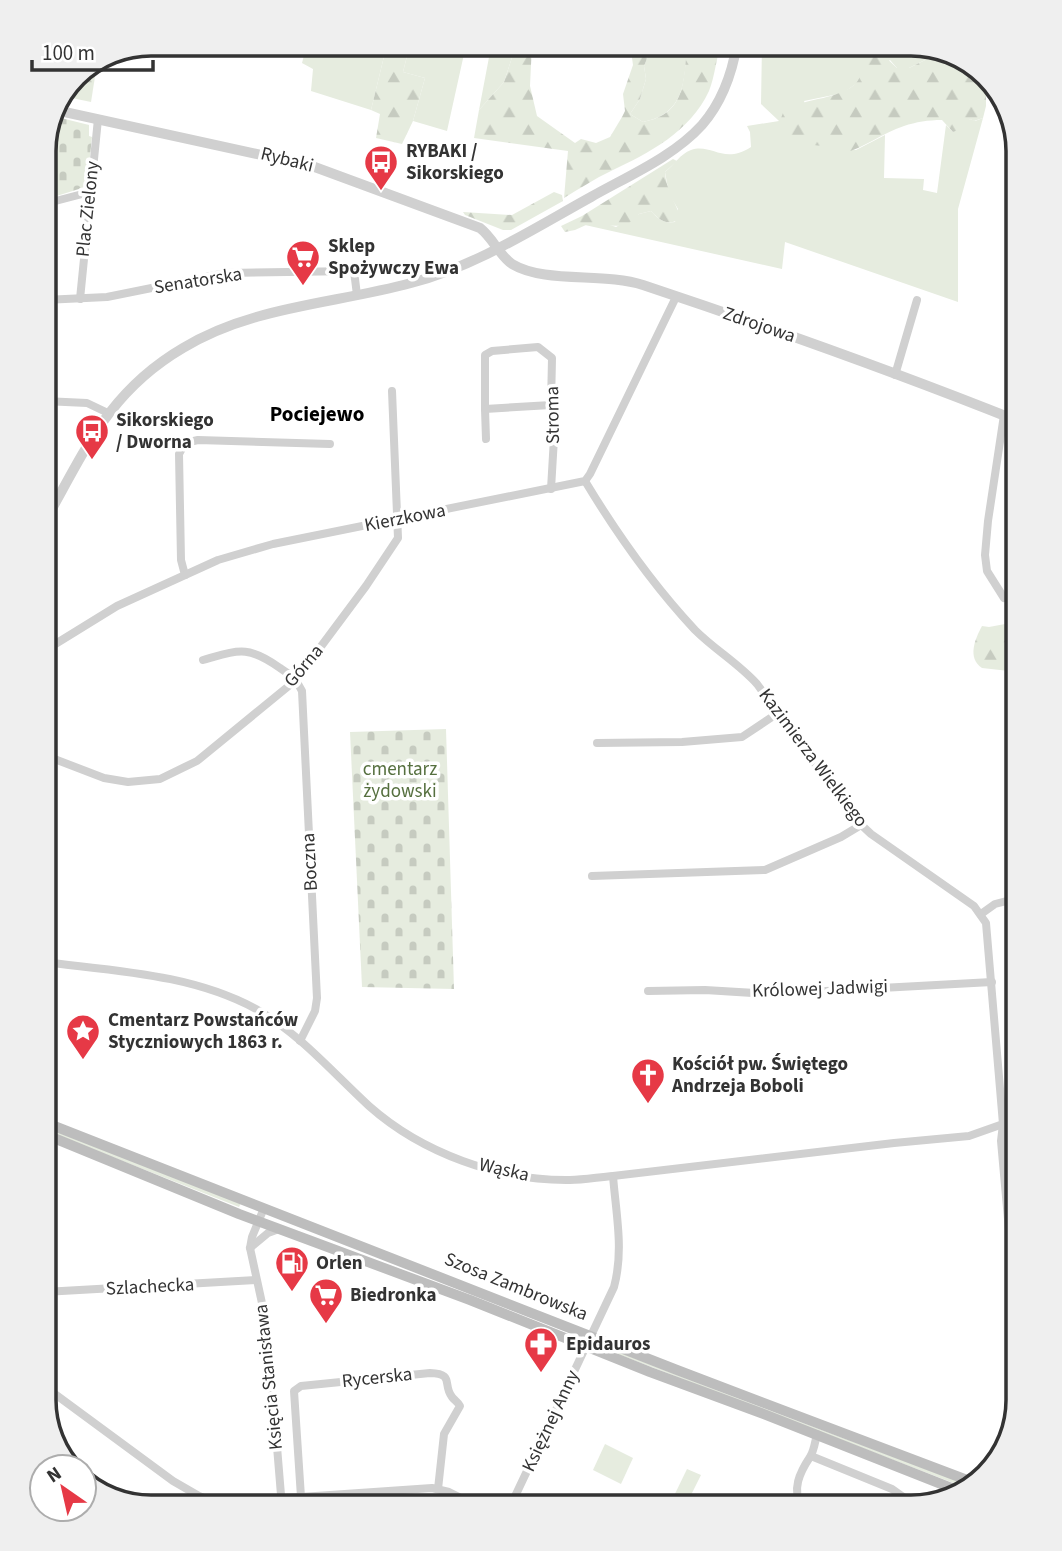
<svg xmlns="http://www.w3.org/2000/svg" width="1062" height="1551" font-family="'Source Sans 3',sans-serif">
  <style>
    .green { fill: #e6ecdf }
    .forest { fill: url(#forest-firs) }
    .cemetery { fill: url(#cemetery-stones) }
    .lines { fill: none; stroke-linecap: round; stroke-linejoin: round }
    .minor { stroke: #d0d0d0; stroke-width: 8 }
    .tertiary { stroke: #d0d0d0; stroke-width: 10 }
    .secondary { stroke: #bdbdbd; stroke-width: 10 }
    .labels { text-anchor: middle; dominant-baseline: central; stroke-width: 7; stroke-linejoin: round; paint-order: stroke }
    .poi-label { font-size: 19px; font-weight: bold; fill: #333; stroke: #fff; text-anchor: start }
    .street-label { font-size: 19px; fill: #333; stroke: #fff }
    .park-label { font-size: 19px; fill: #56703f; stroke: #fff }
    .neighbourhood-label { font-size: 21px; font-weight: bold; fill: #000; stroke: #fff }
    .rim { fill: none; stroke: #333; stroke-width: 3.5 }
  </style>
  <defs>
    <pattern id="forest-firs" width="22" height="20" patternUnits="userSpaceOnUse" patternTransform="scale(1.75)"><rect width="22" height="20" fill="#e6ecdf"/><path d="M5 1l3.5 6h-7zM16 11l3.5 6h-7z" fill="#c6cbc0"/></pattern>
    <pattern id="cemetery-stones" width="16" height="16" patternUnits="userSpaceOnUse" patternTransform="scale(1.75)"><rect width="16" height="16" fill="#e6ecdf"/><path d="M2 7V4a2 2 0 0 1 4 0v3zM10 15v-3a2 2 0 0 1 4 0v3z" fill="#c6cbc0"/></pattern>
  </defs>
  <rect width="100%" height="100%" fill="#fff"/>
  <!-- green -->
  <g class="green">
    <path d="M307,44H387L371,110L311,91L313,69L302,63Z"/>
    <path d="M410,44H521L515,48L504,82L479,110L490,52L466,45L447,131L413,121L425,78L403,72Z"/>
    <path d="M653,44H688C683,81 687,113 643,122L630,114L640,99L646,79L644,66Z"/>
    <path d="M762,44H918L962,59L925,60L909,68H897L890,60L843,93L804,101L818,145L856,150L885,135L884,178L924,179L923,190L937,193L946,125L953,132L970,119L975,121L983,118L958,209V302L785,242L782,269L585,225L607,224L616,227L639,214L651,211C658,219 664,224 675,222L678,209L669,194L665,172C674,165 680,154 691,150C712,143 723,165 751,147L750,132L747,126L779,121L761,104Z"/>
    <path d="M44,1126L241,1203L239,1207L44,1130Z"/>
    <path d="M599,1344C722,1394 847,1439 971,1486L969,1489L597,1346Z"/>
    <path d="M605,1444L633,1458L621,1484L593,1470Z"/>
    <path d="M687,1469L701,1475L685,1507L672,1500Z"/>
  </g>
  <!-- forest -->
  <g class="forest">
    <path d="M387,44H410L403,72L425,78L413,121L402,144L376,138L380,114L371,110Z"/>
    <path d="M521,44H532L530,86L537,116L575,143L581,139L596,143L610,137L622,117L625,111L623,94L633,65L630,44H653L644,66L646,79L640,99L630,114L643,122C688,113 682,81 688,44H721C716,59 715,76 709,91C690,132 649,153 611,171C594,179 579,189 564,198L568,151L474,138L479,110L504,82L515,48Z"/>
    <path d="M881,53L897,68H909L925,60L962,59L970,62L986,78V106L983,118L974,121L970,119L965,127L953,132L942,120C928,120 916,122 904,126C882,133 865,148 843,153C818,139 793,153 780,121L784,110C805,98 843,99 857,82C862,74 866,64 870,57Z"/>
    <path d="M97,64L91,102L67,97L80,71Z"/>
    <path d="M673,159L677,161L665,172C666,190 675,201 681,218C669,227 660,221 651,211L639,214L626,226L586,225L575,230L565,232L561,226L582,216Z"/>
    <path d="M554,192L562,195L563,201L511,230H503L465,215L463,212L512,215Z"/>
    <path d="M1005,624L1018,628V672L982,668C967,658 975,639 982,626L989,627Z"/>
  </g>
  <!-- cemetery -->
  <g class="cemetery">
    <path d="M57,117L89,125V136L92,137L87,185L82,188L44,200V144Z"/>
    <path d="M446,729L454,989L362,987L350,732Z"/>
  </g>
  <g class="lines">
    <!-- minor -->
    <g class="minor">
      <path d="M44,204L90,192"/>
      <path d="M80,299L98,119"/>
      <path d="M44,300L107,297L226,273L354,271L357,295"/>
      <path d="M895,375L917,300"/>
      <path d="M44,401L87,403L108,413"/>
      <path d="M551,405L485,409V355L492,351L538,347L552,358L551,405L554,438L551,489"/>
      <path d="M485,409L486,439"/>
      <path d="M1004,415L988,521L985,555L987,571L1004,598"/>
      <path d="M1009,417L1018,396"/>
      <path d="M585,481C617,534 653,585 695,630C715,650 738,663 757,684L855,819L871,834L974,906L986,923L1003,1124L1001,1141L1018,1331"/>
      <path d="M185,575L181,560L179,454L185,443L198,440L330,444"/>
      <path d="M44,651L117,606L218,560L273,544L585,481L590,474L676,297"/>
      <path d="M203,660C239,650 248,645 280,668C290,674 297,680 302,691L317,998L315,1011L300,1041"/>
      <path d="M597,743L682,742L742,737L778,713"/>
      <path d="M44,755L104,778L128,782L160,779L197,761L296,680L366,586L398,538L392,391"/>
      <path d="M592,876L765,870L841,837L861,825"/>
      <path d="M981,914L995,904L1018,898"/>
      <path d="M44,962C115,971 192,974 256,1009C299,1033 333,1073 369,1106C422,1153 499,1181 570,1180C584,1180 599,1177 613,1176L894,1143L969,1136L1003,1124H1018"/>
      <path d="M648,991L705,990L770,994L992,982"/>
      <path d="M264,1208L252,1237L250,1248L267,1326L282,1507"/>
      <path d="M250,1248L268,1233L279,1229"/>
      <path d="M44,1292L256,1280"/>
      <path d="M44,1386L173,1481L199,1496L216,1503L301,1497"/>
      <path d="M811,1456L892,1489L916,1506"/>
      <path d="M438,1489L444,1434L460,1406C458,1402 454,1400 452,1397C442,1384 455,1374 430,1373L301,1386L294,1391L301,1497L432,1488L449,1492L479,1507"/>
      <path d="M510,1507L614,1287C624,1250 616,1214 613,1176"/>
      <path d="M802,1507C791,1490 800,1472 810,1457C814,1451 815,1442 817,1434"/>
    </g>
    <!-- tertiary -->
    <g class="tertiary">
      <path d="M60,111L312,166L480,228C493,238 499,255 512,264C545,284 604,272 643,285C769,327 895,372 1018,421"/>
      <path d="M44,523C85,451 108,392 183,348C252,306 334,304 411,283C476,266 533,229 591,197C628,176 673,157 702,125C722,102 732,74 737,44"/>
    </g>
    <!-- secondary -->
    <g class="secondary">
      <path d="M44,1122L677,1370L975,1483"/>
      <path d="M44,1134L239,1214L470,1300L650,1372L761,1413L964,1493"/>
    </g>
  </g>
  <!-- icons -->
  <defs>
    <g id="bus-pin" transform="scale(1.75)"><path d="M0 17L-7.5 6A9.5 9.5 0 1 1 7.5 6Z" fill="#e63946" stroke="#fff"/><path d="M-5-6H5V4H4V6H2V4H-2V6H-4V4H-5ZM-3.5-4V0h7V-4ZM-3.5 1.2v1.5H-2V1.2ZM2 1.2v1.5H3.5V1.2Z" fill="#fff"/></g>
    <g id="supermarket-pin" transform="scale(1.75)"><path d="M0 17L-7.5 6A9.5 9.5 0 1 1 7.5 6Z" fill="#e63946" stroke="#fff"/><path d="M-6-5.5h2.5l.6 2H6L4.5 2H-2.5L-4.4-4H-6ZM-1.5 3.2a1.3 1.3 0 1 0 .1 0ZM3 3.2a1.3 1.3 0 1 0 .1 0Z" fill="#fff"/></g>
    <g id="sight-pin" transform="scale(1.75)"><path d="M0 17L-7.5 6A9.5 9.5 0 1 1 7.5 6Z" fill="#e63946" stroke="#fff"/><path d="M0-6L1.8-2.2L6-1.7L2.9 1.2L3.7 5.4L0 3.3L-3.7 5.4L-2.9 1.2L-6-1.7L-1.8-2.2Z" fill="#fff"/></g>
    <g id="church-pin" transform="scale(1.75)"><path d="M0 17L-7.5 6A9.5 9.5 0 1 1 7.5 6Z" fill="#e63946" stroke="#fff"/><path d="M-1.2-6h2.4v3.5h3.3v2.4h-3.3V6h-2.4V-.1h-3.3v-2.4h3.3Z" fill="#fff"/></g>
    <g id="fuel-pin" transform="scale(1.75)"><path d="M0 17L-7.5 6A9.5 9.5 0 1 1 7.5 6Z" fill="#e63946" stroke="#fff"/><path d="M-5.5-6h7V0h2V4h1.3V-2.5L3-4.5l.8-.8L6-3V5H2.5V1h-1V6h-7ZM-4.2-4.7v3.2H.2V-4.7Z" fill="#fff"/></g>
    <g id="pharmacy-pin" transform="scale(1.75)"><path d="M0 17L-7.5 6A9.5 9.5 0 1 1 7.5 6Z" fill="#e63946" stroke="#fff"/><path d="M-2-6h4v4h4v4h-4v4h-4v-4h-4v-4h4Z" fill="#fff"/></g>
  </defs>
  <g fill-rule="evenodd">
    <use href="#bus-pin" x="381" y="162"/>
    <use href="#supermarket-pin" x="303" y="257"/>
    <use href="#bus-pin" x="92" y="431"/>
    <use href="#sight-pin" x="83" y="1031"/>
    <use href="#church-pin" x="648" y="1075"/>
    <use href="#fuel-pin" x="292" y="1263"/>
    <use href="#supermarket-pin" x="326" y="1295"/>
    <use href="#pharmacy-pin" x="541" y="1344"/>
  </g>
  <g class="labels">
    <!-- poi labels -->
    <g class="poi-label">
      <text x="406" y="151">RYBAKI /<tspan x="406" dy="22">Sikorskiego</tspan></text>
      <text x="328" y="246">Sklep<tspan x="328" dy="22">Spożywczy Ewa</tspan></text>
      <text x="116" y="420">Sikorskiego<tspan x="116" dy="22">/ Dworna</tspan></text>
      <text x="108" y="1020">Cmentarz Powstańców<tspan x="108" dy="22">Styczniowych 1863 r.</tspan></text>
      <text x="672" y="1064">Kościół pw. Świętego<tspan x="672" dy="22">Andrzeja Boboli</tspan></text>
      <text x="316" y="1263">Orlen</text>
      <text x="350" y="1295">Biedronka</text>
      <text x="566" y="1344">Epidauros</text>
    </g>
    <!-- street labels -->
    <g class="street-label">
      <text transform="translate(287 160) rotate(14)">Rybaki</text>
      <text transform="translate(88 209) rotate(-84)">Plac Zielony</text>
      <text transform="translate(198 281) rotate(-9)">Senatorska</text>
      <text transform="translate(759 325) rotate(19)">Zdrojowa</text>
      <text transform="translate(553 415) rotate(-91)">Stroma</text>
      <text transform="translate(405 518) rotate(-11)">Kierzkowa</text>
      <text transform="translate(304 666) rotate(-50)">Górna</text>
      <text transform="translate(813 758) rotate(53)">Kazimierza Wielkiego</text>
      <text transform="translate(310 862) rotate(-93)">Boczna</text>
      <text transform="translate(820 989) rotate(-2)">Królowej Jadwigi</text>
      <text transform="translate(504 1170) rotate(13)">Wąska</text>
      <text transform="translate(150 1287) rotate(-3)">Szlachecka</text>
      <text transform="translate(516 1287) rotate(22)">Szosa Zambrowska</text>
      <text transform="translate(269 1377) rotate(-96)">Księcia Stanisława</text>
      <text transform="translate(377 1378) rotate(-6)">Rycerska</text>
      <text transform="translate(551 1421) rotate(-65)">Księżnej Anny</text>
    </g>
    <!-- park labels -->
    <g class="park-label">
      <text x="400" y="769">cmentarz<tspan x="400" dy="22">żydowski</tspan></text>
    </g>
    <!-- neighbourhood labels -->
    <g class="neighbourhood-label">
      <text x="317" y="414">Pociejewo</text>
    </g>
  </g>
  <!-- crop -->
  <path d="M0 0H1062V1551H0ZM151 56H911A95 95 0 0 1 1006 151V1400A95 95 0 0 1 911 1495H151A95 95 0 0 1 56 1400V151A95 95 0 0 1 151 56Z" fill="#efefef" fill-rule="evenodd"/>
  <path class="rim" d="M151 56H911A95 95 0 0 1 1006 151V1400A95 95 0 0 1 911 1495H151A95 95 0 0 1 56 1400V151A95 95 0 0 1 151 56Z"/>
  <!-- north arrow -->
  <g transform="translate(63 1488) rotate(326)"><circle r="33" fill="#ffffff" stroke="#adadad" stroke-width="2"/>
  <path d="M0-5L12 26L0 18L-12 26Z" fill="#e63946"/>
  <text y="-10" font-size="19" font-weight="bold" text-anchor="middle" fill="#333333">N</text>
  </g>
  <!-- scale -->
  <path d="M32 60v10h121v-10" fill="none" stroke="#333333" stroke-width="3.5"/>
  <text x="42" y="60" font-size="21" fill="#333333" stroke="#ffffff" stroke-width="5" paint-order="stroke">100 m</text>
</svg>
